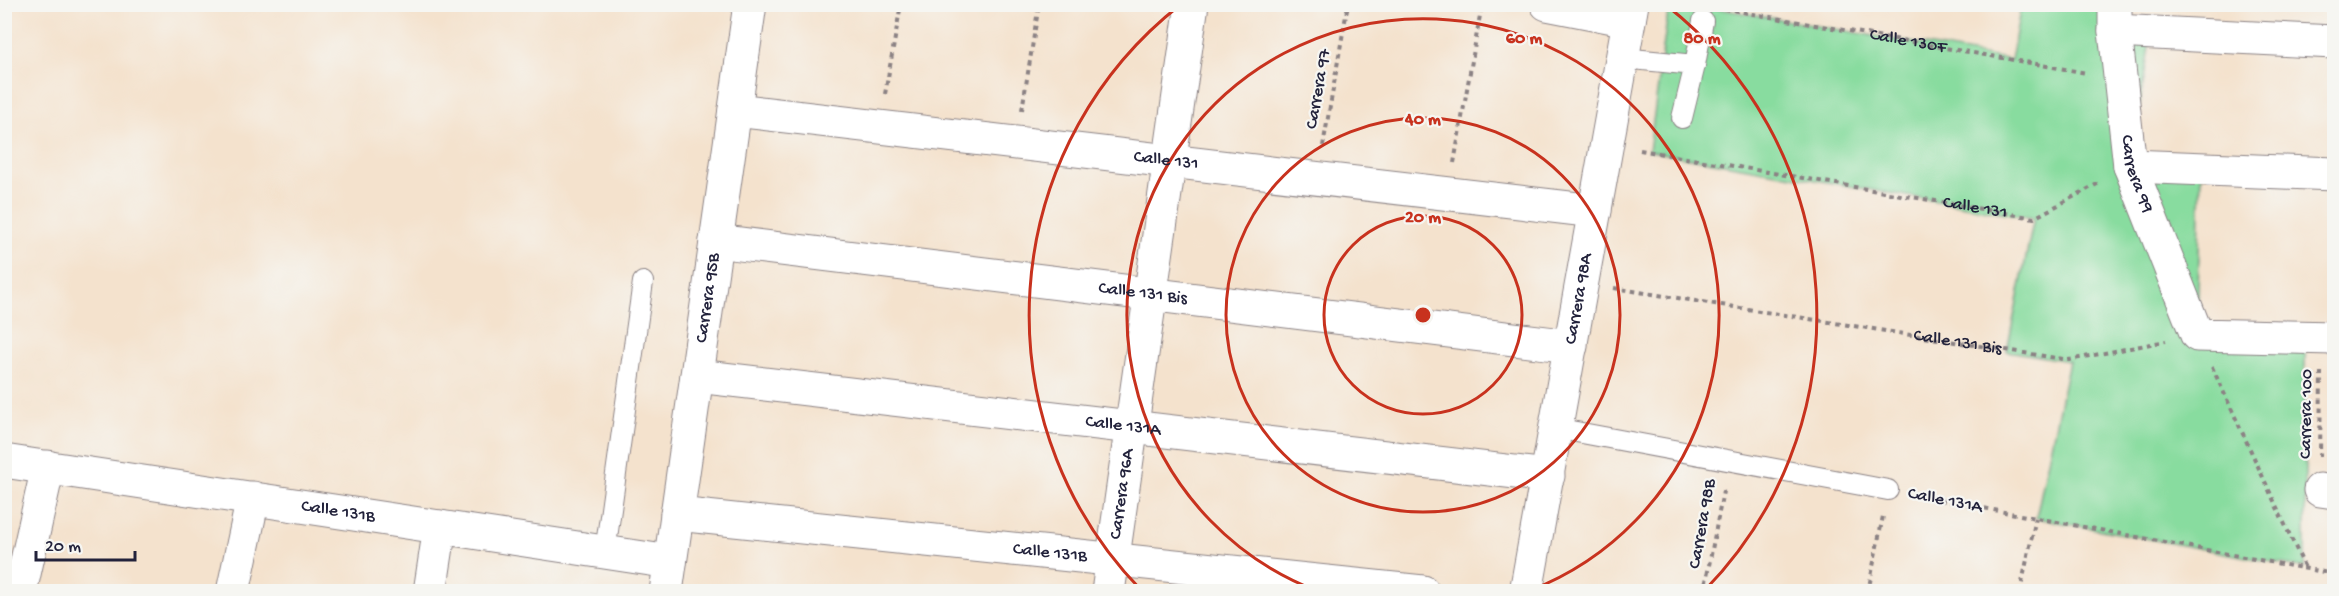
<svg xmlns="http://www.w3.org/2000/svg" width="2339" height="596" font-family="'Gochi Hand',sans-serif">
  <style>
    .green { fill: #88dc9f; stroke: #557f6d; stroke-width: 1.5 }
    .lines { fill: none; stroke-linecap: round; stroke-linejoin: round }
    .service-casing { stroke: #8b8284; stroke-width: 22 }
    .minor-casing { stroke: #8b8284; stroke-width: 35 }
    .path { stroke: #8b8284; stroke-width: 4; stroke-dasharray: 4.5 4.5; stroke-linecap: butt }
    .service { stroke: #fff; stroke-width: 20 }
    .minor { stroke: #fff; stroke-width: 33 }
    .ring { fill: none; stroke: #c8321e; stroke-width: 3 }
    .labels { text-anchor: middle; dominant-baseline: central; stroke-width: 4.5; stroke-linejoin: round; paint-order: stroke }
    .street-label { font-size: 18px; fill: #22223b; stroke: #f6f6f2 }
    .centre { fill: #c8321e; stroke: #f6f6f2; stroke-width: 3 }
    .ring-label { font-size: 18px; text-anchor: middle; font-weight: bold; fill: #c8321e; stroke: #f6f6f2; stroke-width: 4.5; stroke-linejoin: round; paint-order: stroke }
  </style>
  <rect width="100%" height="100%" fill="#f6f6f2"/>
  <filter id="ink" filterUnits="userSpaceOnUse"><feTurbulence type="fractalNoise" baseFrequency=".0167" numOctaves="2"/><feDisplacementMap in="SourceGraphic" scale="12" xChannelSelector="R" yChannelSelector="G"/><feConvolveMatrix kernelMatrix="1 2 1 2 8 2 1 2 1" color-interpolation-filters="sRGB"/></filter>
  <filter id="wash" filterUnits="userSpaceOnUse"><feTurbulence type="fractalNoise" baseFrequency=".008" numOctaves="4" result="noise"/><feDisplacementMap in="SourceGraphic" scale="24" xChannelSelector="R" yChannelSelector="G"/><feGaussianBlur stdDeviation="1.35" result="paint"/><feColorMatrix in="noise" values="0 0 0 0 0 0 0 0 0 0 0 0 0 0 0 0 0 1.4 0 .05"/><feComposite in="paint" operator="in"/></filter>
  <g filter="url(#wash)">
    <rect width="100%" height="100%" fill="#f4e2cd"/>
    <!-- green -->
    <path class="green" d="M1669,5H1698L2011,60L2021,5H2115L2151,34L2130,166L2201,169L2197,335L2305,338V568L2036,518L2069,361L2007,351L2034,218L1649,151Z"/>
  </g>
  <g filter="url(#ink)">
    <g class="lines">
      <!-- service casing -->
      <g class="service-casing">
        <g id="service">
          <path d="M1622,58L1695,65L1682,118"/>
          <path d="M1695,65L1703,21"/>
          <path d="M1555,428L1888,490"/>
          <path d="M605,552L643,282"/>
        </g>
      </g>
      <!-- minor casing -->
      <g class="minor-casing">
        <g id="minor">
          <path d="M1547,4L1629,20"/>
          <path id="s4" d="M2115,4V31L2130,166L2197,335L2334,338"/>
          <path d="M2115,31L2334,42"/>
          <path id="s5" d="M735,110L1595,211"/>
          <path d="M2130,166L2334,174"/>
          <path id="s6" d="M716,241L1571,346"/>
          <path id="s7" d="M697,376L1548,476"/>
          <path id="s8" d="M4,461L670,562"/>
          <path d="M2320,490L2334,492"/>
          <path id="s9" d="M677,514L1423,592"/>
          <path d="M20,592L48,467"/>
          <path d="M233,592L253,498"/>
          <path d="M430,592L440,527"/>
          <path id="s10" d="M666,592L750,4"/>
          <path id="s11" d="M1108,592L1192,4"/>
          <path id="s12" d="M1526,592L1632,4"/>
        </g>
      </g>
      <!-- path -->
      <g class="path">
        <path id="s1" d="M1725,9L2087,73"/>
        <path d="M885,94L901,4"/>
        <path d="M1022,110L1039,4"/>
        <path d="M1323,146L1348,4"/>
        <path id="s2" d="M1640,150L2034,218L2101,182"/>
        <path d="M1454,163L1482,4"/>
        <path id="s3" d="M1614,288L2069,360L2166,341"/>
        <path d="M2212,367L2305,568"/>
        <path d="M2320,457L2321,372"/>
        <path d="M1914,495L2334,574"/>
        <path d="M1704,592L1724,486"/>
        <path d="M1868,592L1883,516"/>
        <path d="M2020,592L2036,518"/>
      </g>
      <!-- service -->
      <use href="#service" class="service"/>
      <!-- minor -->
      <use href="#minor" class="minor"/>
    </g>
  </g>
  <!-- distance rings -->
  <g class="ring">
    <circle cx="1423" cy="315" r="99"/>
    <circle cx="1423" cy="315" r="197"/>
    <path d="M1317 591A296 296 0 1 1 1529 591"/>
    <path d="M1142 591A394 394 0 0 1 1180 5M1666 5A394 394 0 0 1 1704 591"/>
  </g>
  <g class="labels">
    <!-- street labels -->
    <g class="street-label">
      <text stroke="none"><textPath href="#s1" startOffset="186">Calle 130F</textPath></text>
      <text transform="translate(1319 89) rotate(-80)">Carrera 97</text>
      <text stroke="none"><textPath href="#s5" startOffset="434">Calle 131</textPath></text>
      <text stroke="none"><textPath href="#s4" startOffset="172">Carrera 99</textPath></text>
      <text stroke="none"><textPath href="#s2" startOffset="340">Calle 131</textPath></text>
      <text stroke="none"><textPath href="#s6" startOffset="430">Calle 131 Bis</textPath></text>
      <text stroke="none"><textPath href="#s10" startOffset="297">Carrera 95B</textPath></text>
      <text stroke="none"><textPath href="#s12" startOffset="298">Carrera 98A</textPath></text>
      <text stroke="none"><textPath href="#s3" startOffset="348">Calle 131 Bis</textPath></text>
      <text transform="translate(2307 414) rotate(-89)">Carrera 100</text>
      <text stroke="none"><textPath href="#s7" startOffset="429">Calle 131A</textPath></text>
      <text stroke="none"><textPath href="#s11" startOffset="99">Carrera 96A</textPath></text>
      <text transform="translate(1945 501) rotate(11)">Calle 131A</text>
      <text stroke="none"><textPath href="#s8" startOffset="338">Calle 131B</textPath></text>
      <text transform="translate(1703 524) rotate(-80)">Carrera 98B</text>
      <text stroke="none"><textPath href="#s9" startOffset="375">Calle 131B</textPath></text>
    </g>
  </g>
  <circle cx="1423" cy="315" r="9" class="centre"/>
  <g class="ring-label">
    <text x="1702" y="43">80 m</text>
    <text x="1524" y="43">60 m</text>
    <text x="1423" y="124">40 m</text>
    <text x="1423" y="222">20 m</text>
  </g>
  <!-- margin -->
  <rect width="2339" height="596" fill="none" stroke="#f6f6f2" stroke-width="24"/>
  <!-- scale -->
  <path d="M36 551v9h99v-9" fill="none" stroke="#22223b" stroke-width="3"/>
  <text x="45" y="551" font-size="18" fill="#22223b" stroke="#f6f6f2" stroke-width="4.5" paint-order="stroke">20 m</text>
</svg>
